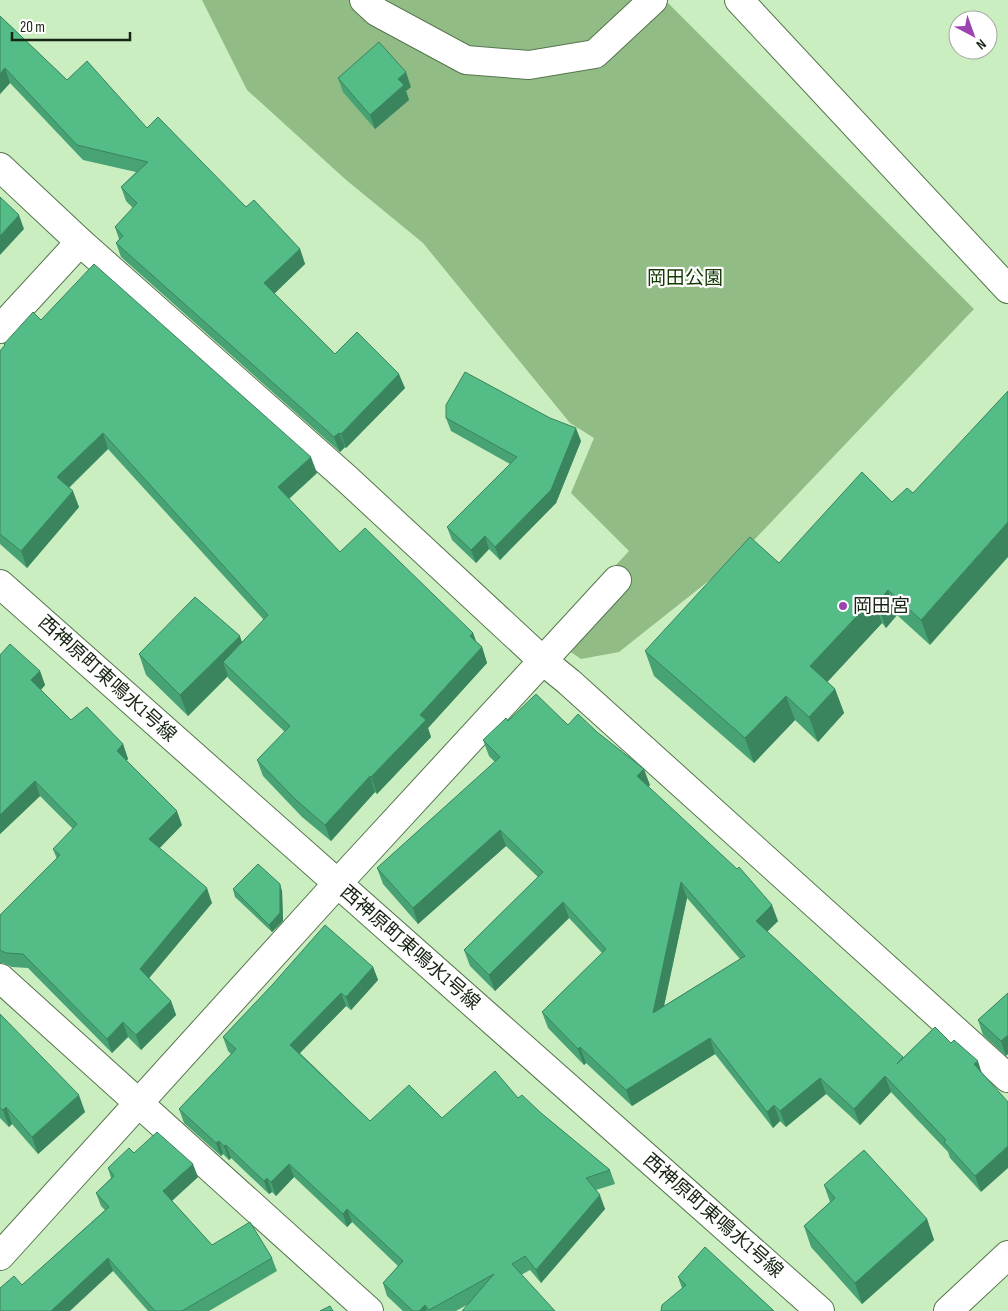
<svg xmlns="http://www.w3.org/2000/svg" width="1008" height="1311" font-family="'Sofia Sans Condensed','Noto Sans JP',sans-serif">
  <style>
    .green { fill: #92bc86 }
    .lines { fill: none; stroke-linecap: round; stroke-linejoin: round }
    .street-casing { stroke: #56764d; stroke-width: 30 }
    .secondary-casing { stroke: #56764d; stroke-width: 30 }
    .street { stroke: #fff; stroke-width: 28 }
    .secondary { stroke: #fff; stroke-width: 28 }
    .wall { fill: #47a274; fill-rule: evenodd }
    .shaded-wall { fill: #3a845e }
    .building { fill: #53bc87; stroke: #3a845e; fill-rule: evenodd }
    .poi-dot { fill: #9b44b1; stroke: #fff; stroke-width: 2 }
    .labels { text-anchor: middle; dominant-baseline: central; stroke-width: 4.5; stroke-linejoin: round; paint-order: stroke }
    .park-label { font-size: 19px; fill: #113901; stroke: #fff }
    .poi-label { font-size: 19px; fill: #182514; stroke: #fff; text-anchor: start }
    .street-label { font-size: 19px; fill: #182514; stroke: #fff }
  </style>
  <rect width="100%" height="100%" fill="#caeec0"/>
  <!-- green -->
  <path class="green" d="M202,0H665L974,309L735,560L619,652L581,659L549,637L629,551L571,493L594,438L570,423L423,243L345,179L247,90Z"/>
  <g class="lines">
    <!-- street casing -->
    <g class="street-casing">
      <g id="street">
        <path d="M364,0L377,12L466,60L529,65L595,54L653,0"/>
        <path d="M739,0L1008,289"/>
        <path d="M0,167L80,242L347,479L542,660L569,682L1008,1078"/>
        <path d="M0,329L80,242"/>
        <path d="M0,978L369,1311"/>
        <path d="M0,1256L337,884L617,580"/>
      </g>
    </g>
    <!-- secondary casing -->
    <g class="secondary-casing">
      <g id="secondary">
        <path d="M0,584L820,1311"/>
        <path d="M948,1311L1008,1255"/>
      </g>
    </g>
    <!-- street -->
    <use href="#street" class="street"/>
    <!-- secondary -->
    <use href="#secondary" class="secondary"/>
  </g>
  <!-- wall -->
  <g class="wall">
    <path d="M0,16L67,80L147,128L300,249L305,264L274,293L335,354L405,388L346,448L345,447L340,452L121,257L116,243L119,239L115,227L133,208L126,201L121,187L136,172L83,160L10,83L0,94Z"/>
    <path d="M338,78L411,87L406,91L409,100L375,129L343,92Z"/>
    <path d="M41,320L317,473L289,499L340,552L473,633L476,642L482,647L487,663L428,728L431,737L377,794L375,792L331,841L302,817L263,776L257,760L285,732L228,678V676L188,716L146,675L139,654L242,642L264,620L108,449L69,488L79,507L27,568L0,544V351L4,346V344Z"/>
    <path d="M446,418L581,441L556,503L500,560L489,549L476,563L452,540L447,527L510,464L451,431Z"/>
    <path d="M892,502L930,645L897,615L886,628L882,623L827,682L835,689L844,713L818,742L795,720L754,763L654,676L645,651L779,563Z"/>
    <path d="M40,671L45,685L41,690L71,720L123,744L128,759L126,761L182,825L159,848L212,903L149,978L171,1001L176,1015L141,1050L128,1037L112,1053L28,968L12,967L3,963H0V915L57,859L53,849L73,829L40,796L0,834Z"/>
    <path d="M508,721L568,725L650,785L648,787L778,921L767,931L903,1058L935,1027L981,1192L950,1158L948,1152L891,1092L860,1125L826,1094L786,1127L780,1121L773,1128L715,1054L632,1106L586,1063L584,1065L548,1028L542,1012L602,953L569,918L495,991L470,966L464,950L538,877L506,846L418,924L383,884L377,868L495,762L489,756L483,740ZM687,898L740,959L664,1006Z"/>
    <path d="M233,889L282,891L283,921L272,932L235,897Z"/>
    <path d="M373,967L378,980L351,1010L346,1006L300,1053L370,1121L442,1118L518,1098L541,1113L610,1170L615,1184L596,1190L605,1209L541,1283L530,1270L456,1311H403L387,1296L383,1283L398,1266L352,1222L347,1227L294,1177L276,1196L272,1192L269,1194L231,1158L229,1160L223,1154L221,1156L184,1123L179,1109L231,1054L228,1051L223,1037Z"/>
    <path d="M1008,993L1006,1056L983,1035L978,1020Z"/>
    <path d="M0,1014L85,1112L38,1154L12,1124L9,1127L0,1118Z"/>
    <path d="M134,1153L198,1177L172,1201L212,1245L272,1258L277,1271L209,1311H148L113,1271L0,1311L22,1285L105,1210L101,1206L96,1193L111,1178L108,1168Z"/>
    <path d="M824,1185L927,1219L934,1240L862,1304L811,1247L804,1226L830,1202Z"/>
    <path d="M678,1277L774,1311L682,1288Z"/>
  </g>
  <!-- shaded-wall -->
  <g class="shaded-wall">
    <path d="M5,68L10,83L0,94V74Z"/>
    <path d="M406,72L411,87L406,91L409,100L375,129L370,115L398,79Z"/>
    <path d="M19,215L24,229L0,255V236Z"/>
    <path d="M300,249L305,264L270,298L264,283Z"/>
    <path d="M399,374L405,388L346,448L341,434Z"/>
    <path d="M576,428L581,441L556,503L500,560L495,547Z"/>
    <path d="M103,433L108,449L63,493L57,477Z"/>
    <path d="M339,433L345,447L340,452L334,437Z"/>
    <path d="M311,457L317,473L284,503L278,487Z"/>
    <path d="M73,491L79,507L27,568L21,551Z"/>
    <path d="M1008,522V557L930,645L921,620Z"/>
    <path d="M485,536L489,549L476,563L471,550Z"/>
    <path d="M888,590L897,615L886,628L877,603Z"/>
    <path d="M873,599L882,623L819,691L810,666Z"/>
    <path d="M473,633L479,649L470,636Z"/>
    <path d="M240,636L247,657L223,662L228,676L188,716L180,695Z"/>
    <path d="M482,647L487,663L428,728L431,737L377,794L371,777L420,715Z"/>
    <path d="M40,671L45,685L36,695L31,680Z"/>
    <path d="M835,689L844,713L818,742L809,717Z"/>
    <path d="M786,696L795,720L754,763L745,738Z"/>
    <path d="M123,744L128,759L122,765L117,751Z"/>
    <path d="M644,769L650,785L643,792L637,776Z"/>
    <path d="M370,776L375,792L331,841L325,825Z"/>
    <path d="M35,781L40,796L0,834V815Z"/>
    <path d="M177,811L182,825L154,854L149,839Z"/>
    <path d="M500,830L506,846L418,924L413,908Z"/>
    <path d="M681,882L687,898L659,1029L653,1013Z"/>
    <path d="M280,884L282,891L283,921L272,932L269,925Z"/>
    <path d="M207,888L212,903L145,983L140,969Z"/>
    <path d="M563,902L569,918L495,991L489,975Z"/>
    <path d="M772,905L778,921L762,937L756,921Z"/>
    <path d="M373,967L378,980L351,1010L346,997Z"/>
    <path d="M341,993L346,1006L295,1058L290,1045Z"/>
    <path d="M171,1001L176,1015L141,1050L136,1035Z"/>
    <path d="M123,1022L128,1037L112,1053L107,1039Z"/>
    <path d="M1008,1035V1054L1006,1056L1001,1041Z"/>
    <path d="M710,1038L715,1054L632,1106L626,1090Z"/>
    <path d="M580,1047L586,1063L584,1065L578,1049Z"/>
    <path d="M978,1061L983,1077L974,1064Z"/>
    <path d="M885,1076L891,1092L860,1125L854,1109Z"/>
    <path d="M820,1078L826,1094L786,1127L780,1111Z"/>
    <path d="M79,1095L85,1112L38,1154L32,1137Z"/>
    <path d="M774,1105L780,1121L773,1128L767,1112Z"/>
    <path d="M6,1107L12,1124L9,1127L3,1110Z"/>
    <path d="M219,1141L223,1154L221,1156L216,1143Z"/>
    <path d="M226,1145L231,1158L229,1160L224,1146Z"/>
    <path d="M1008,1146V1168L981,1192L975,1176Z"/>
    <path d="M193,1164L198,1177L168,1204L163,1191Z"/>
    <path d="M289,1164L294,1177L276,1196L271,1182Z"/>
    <path d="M267,1178L272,1192L269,1194L264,1181Z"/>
    <path d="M600,1195L605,1209L541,1283L536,1270Z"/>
    <path d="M347,1209L352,1222L347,1227L343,1214Z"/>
    <path d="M927,1219L934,1240L862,1304L855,1283Z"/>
    <path d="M108,1258L113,1271L70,1311H53L52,1310Z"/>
    <path d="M425,1305L427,1311H419Z"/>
  </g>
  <!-- building -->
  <g class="building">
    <path d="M0,16L67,80L87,61L147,128L158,117L246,207L254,200L300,249L264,283L335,354L357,332L399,374L341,434L339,433L334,437L116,243L123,236L115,227L137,203L121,187L148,162L77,145L5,68L0,74Z"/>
    <path d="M379,42L406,72L398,79L404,85L370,115L338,78Z"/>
    <path d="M0,197L19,215L0,236Z"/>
    <path d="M94,264L311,457L278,487L340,552L365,528L473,633L470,636L482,647L420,715L426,720L371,777L370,776L325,825L296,800L257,760L290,726L223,662L268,615L103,433L57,477L73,491L21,551L0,534V351L5,345L4,344L33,312L41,320Z"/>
    <path d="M465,372L550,418L576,428L551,490L495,547L485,536L471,550L447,527L517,457L446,418V405Z"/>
    <path d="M1008,391V522L921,620L888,590L877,603L873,599L810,666L835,689L809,717L786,696L745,738L645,651L750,537L779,563L862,472L892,502L907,488L913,493Z"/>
    <path d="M195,597L240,636L180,695L139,654Z"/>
    <path d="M10,644L40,671L31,680L71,720L87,707L123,744L117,751L177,811L149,839L207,888L140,969L171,1001L136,1035L123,1022L107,1039L23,954L6,953L0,950V915L60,855L53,849L77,824L35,781L0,815V655Z"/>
    <path d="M536,694L568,725L578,714L597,732L644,769L637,776L737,869L739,867L772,905L756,921L903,1057L897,1064L935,1027L951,1043L954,1040L978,1061L974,1064L1008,1102V1146L975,1176L944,1142L946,1140L885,1076L854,1109L820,1078L780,1111L774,1105L767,1112L710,1038L626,1090L580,1047L578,1049L542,1012L606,949L563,902L489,975L464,950L543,872L500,830L413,908L377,868L500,757L483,740L506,718L508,721ZM681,882L745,956L653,1013Z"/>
    <path d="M258,864L280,884V913L269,925L233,889Z"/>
    <path d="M325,925L373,967L346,997L341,993L290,1045L370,1121L409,1085L442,1118L495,1071L518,1098L522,1095L541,1113L610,1170L586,1178L600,1195L536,1270L525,1256L512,1264L555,1311H462L494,1274L429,1310L425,1305L419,1311H413L383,1283L403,1261L347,1209L343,1214L289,1164L271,1182L267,1178L264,1181L226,1145L224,1146L219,1141L216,1143L179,1109L236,1049L223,1037L273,984Z"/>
    <path d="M1008,993V1035L1001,1041L978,1020Z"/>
    <path d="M0,1014L79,1095L32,1137L6,1107L3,1110L0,1108Z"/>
    <path d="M157,1132L193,1164L163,1191L212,1245L250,1222L272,1258L182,1311H155L108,1258L52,1310L53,1311H0V1288L14,1276L22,1285L109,1207L96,1193L114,1176L108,1168L129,1148L134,1153Z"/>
    <path d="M864,1150L927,1219L855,1283L804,1226L835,1198L824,1185Z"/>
    <path d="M705,1247L774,1311H661L662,1305L686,1285L678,1277Z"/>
    <path d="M330,1306L333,1311H320Z"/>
  </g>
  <!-- markers -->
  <circle class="poi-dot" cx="843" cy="606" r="5"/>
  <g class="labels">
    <!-- park labels -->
    <g class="park-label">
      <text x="685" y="278">岡田公園</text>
    </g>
    <!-- poi labels -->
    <g class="poi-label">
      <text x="853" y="606">岡田宮</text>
    </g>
    <!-- street labels -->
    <g class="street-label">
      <text transform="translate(107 679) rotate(42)">西神原町東鳴水1号線</text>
      <text transform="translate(410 948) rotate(41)">西神原町東鳴水1号線</text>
      <text transform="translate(713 1216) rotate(41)">西神原町東鳴水1号線</text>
    </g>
  </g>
  <!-- north arrow -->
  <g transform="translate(973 35) rotate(139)"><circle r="24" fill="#ffffff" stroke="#a3a8a1"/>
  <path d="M0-4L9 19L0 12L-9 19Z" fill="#9b44b1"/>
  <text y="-8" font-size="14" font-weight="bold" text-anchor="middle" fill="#182514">N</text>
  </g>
  <!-- scale -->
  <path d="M12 32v8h118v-8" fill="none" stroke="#182514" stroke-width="2.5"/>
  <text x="20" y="32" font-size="15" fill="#182514" stroke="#ffffff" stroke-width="4" paint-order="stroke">20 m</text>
</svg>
